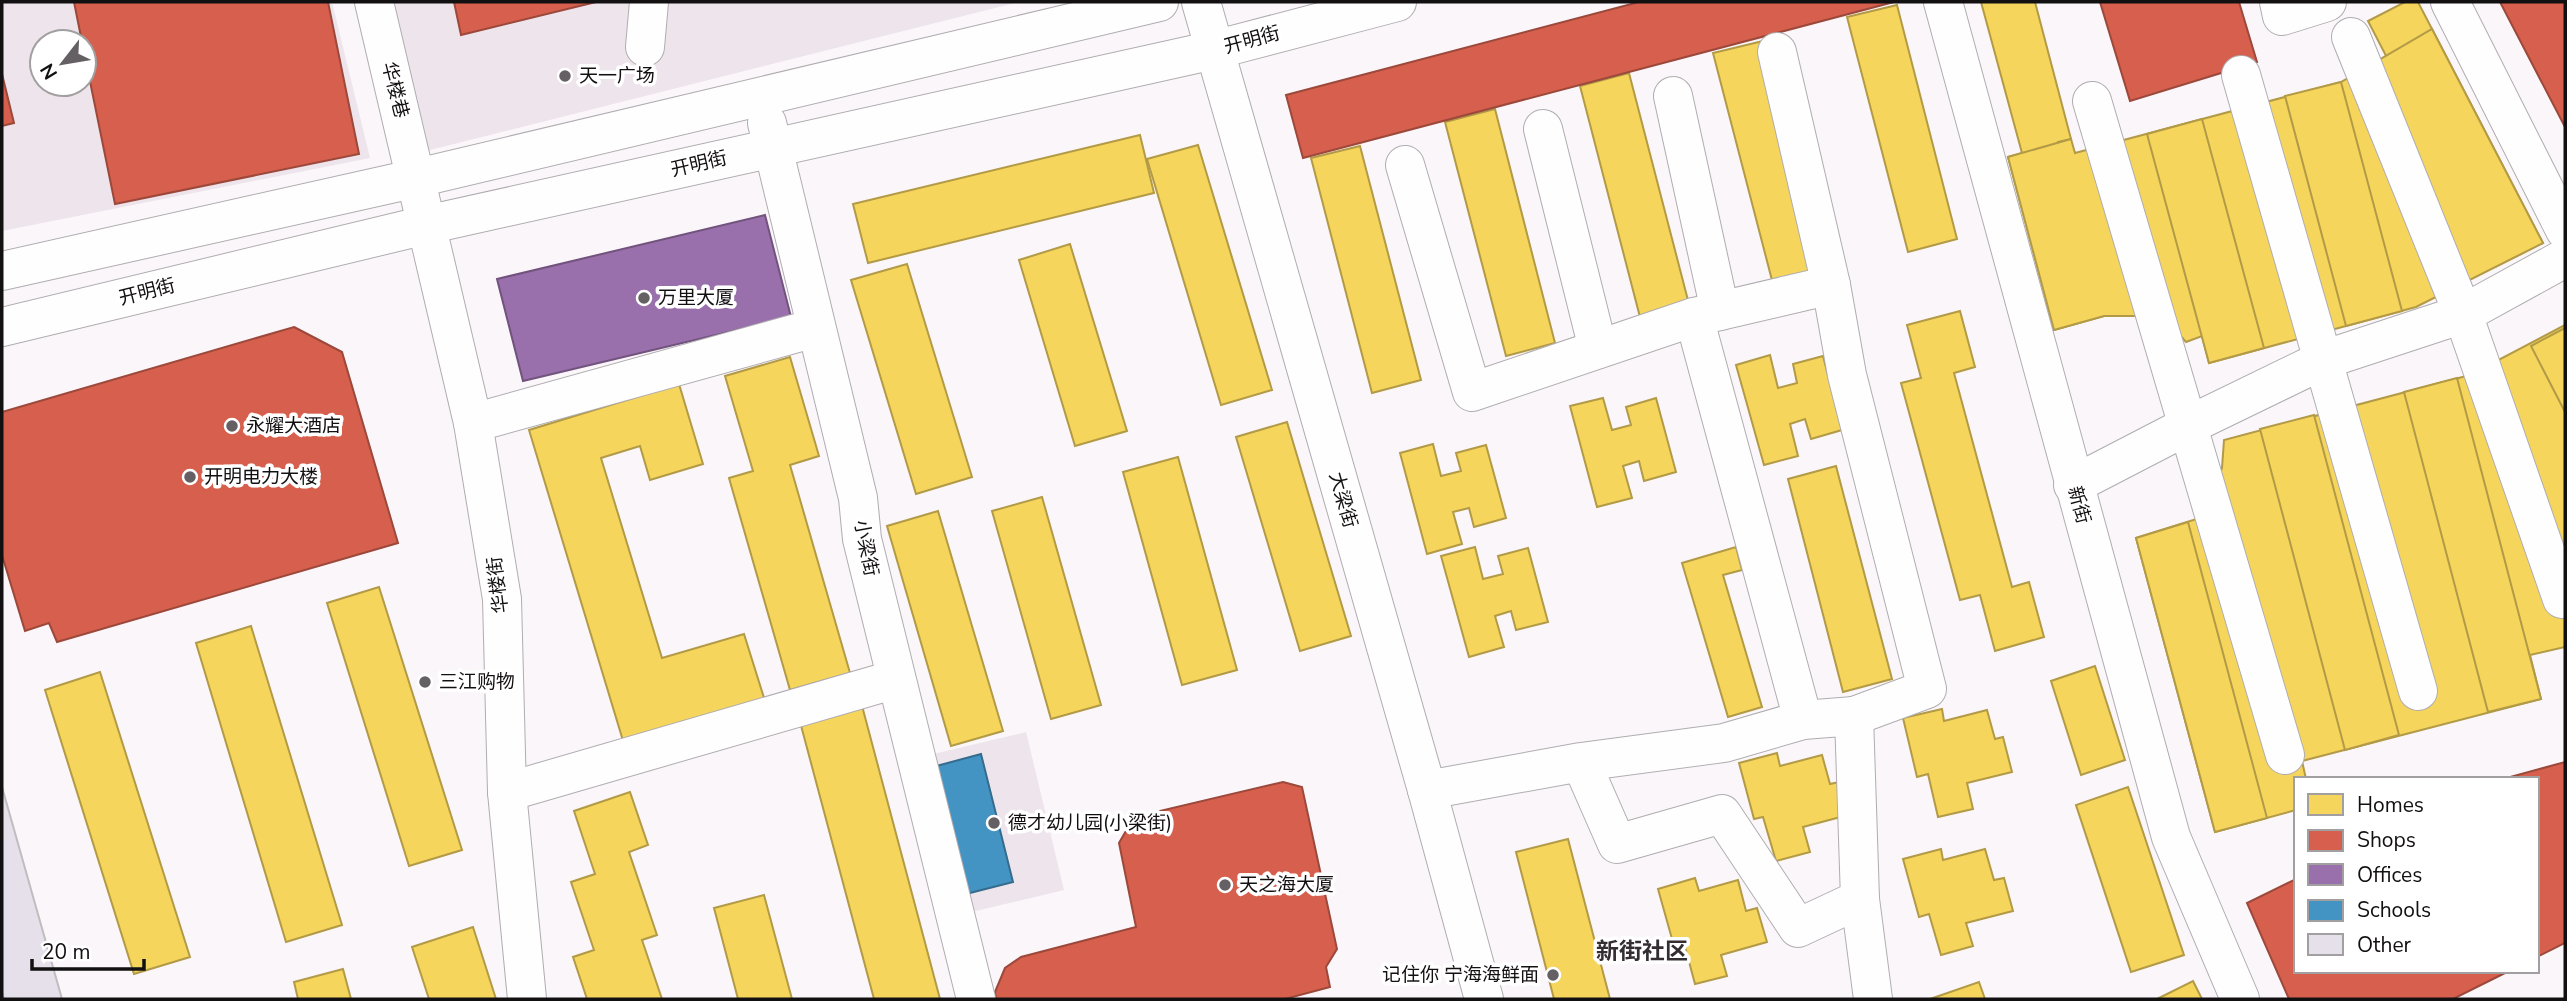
<svg xmlns="http://www.w3.org/2000/svg" width="2567" height="1001" font-family="'Nunito Sans','Noto Sans SC',sans-serif">
  <style>
    .built { fill: #ede4ec; fill-rule: evenodd }
    .homes { fill: #f6d55c; stroke: #b29a46; stroke-width: 2 }
    .shops { fill: #d6604d; stroke: #9c483b; stroke-width: 2 }
    .offices { fill: #9970ab; stroke: #71537d; stroke-width: 2 }
    .schools { fill: #4393c3; stroke: #356c8e; stroke-width: 2 }
    .building { fill: #e5e0ea; stroke: #c0bdc0; stroke-width: 2 }
    .lines { fill: none; stroke-linecap: round; stroke-linejoin: round }
    .minor-casing { stroke: #b0adb0; stroke-width: 40 }
    .minor { stroke: #fefefe; stroke-width: 38 }
    .poi-dot { fill: #646063; stroke: #fff; stroke-width: 2.5 }
    .labels { text-anchor: middle; dominant-baseline: central; stroke-width: 7; stroke-linejoin: round; paint-order: stroke }
    .street-label { font-size: 19px; fill: #131012; stroke: #fff }
    .poi-label { font-size: 19px; fill: #131012; stroke: #fff; text-anchor: start }
    .quarter-label { font-size: 23px; font-weight: bold; fill: #342e33; stroke: #fff }
  </style>
  <rect width="100%" height="100%" fill="#faf6fa"/>
  <!-- built -->
  <g class="built">
    <path d="M2,2H332L370,158L2,231ZM42,42H84V84H42Z"/>
    <path d="M390,2H1019L426,151Z"/>
    <path d="M1026,732L1064,890L963,914L925,756Z"/>
  </g>
  <!-- homes -->
  <g class="homes">
    <path d="M1981,2H2035L2071,139L2058,142L2104,316L2054,330L2008,157L2022,153Z"/>
    <path d="M2405,2H2418L2543,243L2495,267L2368,21Z"/>
    <path d="M1897,5L1957,239L1908,252L1847,17Z"/>
    <path d="M2432,29L2543,243L2416,307L2209,363L2202,336L2186,342L2173,327L2146,316H2104L2054,330L2008,157L2071,139L2075,153L2341,82Z"/>
    <path d="M1763,41L1823,275L1774,288L1713,53Z"/>
    <path d="M1629,73L1690,308L1641,321L1580,86Z"/>
    <path d="M2341,82L2402,311L2346,326L2285,96Z"/>
    <path d="M1495,109L1555,343L1506,356L1445,122Z"/>
    <path d="M2202,119L2264,348L2209,363L2147,134Z"/>
    <path d="M1140,135L1154,193L868,263L853,204Z"/>
    <path d="M1198,145L1272,390L1221,405L1147,159Z"/>
    <path d="M1360,146L1421,380L1372,393L1311,158Z"/>
    <path d="M1070,244L1127,431L1075,446L1019,260Z"/>
    <path d="M907,264L972,477L916,494L851,280Z"/>
    <path d="M1960,311L1975,367L1954,373L2012,587L2029,582L2044,637L1995,651L1980,595L1960,600L1901,383L1921,378L1907,325Z"/>
    <path d="M2565,325V647L2530,655L2541,699L2302,761L2306,779H2296V810L2215,832L2136,538L2203,517L2222,468L2224,440L2470,375Z"/>
    <path d="M2565,328V412L2531,346Z"/>
    <path d="M1770,355L1778,388L1797,383L1793,364L1823,356L1842,430L1811,439L1805,419L1790,424L1798,456L1764,465L1736,365Z"/>
    <path d="M790,357L819,456L790,465L850,673L790,690L729,478L753,471L725,376Z"/>
    <path d="M2457,378L2541,699L2488,712L2404,392Z"/>
    <path d="M679,384L703,464L650,480L640,446L601,458L662,658L744,634L765,701L624,744L529,430Z"/>
    <path d="M1603,398L1612,430L1631,425L1626,407L1656,398L1676,472L1644,481L1639,461L1623,466L1632,498L1597,507L1570,406Z"/>
    <path d="M2314,415L2399,735L2345,750L2260,429Z"/>
    <path d="M1287,422L1351,636L1300,651L1236,437Z"/>
    <path d="M1433,444L1441,476L1461,471L1456,453L1486,445L1506,518L1474,527L1469,508L1453,512L1462,544L1427,554L1400,453Z"/>
    <path d="M1178,457L1237,670L1182,685L1123,472Z"/>
    <path d="M1836,466L1892,679L1843,692L1788,479Z"/>
    <path d="M1042,497L1101,705L1051,719L992,511Z"/>
    <path d="M938,511L1003,731L951,746L887,526Z"/>
    <path d="M2188,522L2267,818L2215,832L2136,538Z"/>
    <path d="M1475,547L1483,579L1503,574L1498,556L1528,548L1548,622L1516,630L1511,611L1495,616L1504,647L1469,657L1441,556Z"/>
    <path d="M1736,547L1742,570L1723,575L1762,707L1728,717L1682,563Z"/>
    <path d="M379,587L462,850L409,866L327,603Z"/>
    <path d="M251,626L342,925L286,942L196,643Z"/>
    <path d="M2095,666L2125,760L2081,775L2051,681Z"/>
    <path d="M100,672L190,957L134,974L45,690Z"/>
    <path d="M861,702L940,999H874L799,718Z"/>
    <path d="M1942,709L1944,721L1987,710L1995,739L2003,737L2012,772L1967,783L1973,809L1938,817L1928,774L1917,777L1903,718Z"/>
    <path d="M1777,753L1780,766L1822,755L1830,784L1839,782L1848,815L1803,827L1810,852L1776,861L1763,817L1754,819L1739,763Z"/>
    <path d="M2128,787L2184,955L2131,972L2076,805Z"/>
    <path d="M630,792L648,845L629,852L657,935L642,940L662,999H587L573,957L594,950L571,882L595,874L574,811Z"/>
    <path d="M1568,839L1610,999H1554L1516,852Z"/>
    <path d="M1941,849L1943,860L1985,849L1994,880L2004,878L2013,911L1966,923L1973,946L1941,955L1929,914L1919,917L1903,859Z"/>
    <path d="M1695,878L1699,891L1738,880L1746,911L1757,908L1767,942L1721,955L1727,976L1695,984L1684,943L1674,946L1658,889Z"/>
    <path d="M764,895L792,999H738L714,908Z"/>
    <path d="M473,927L496,999H429L412,947Z"/>
    <path d="M343,969L351,999H298L294,982Z"/>
    <path d="M2193,981L2202,999H2157Z"/>
    <path d="M1979,982L1985,999H1930Z"/>
  </g>
  <!-- shops -->
  <g class="shops">
    <path d="M74,2H328L359,154L115,204L84,52V42H82Z"/>
    <path d="M454,2H596L461,35Z"/>
    <path d="M1639,2H1894L1303,158L1286,95Z"/>
    <path d="M2100,2H2239L2257,62L2130,101Z"/>
    <path d="M2500,2H2565V127Z"/>
    <path d="M2,74L14,123L2,126Z"/>
    <path d="M294,327L342,352L398,543L57,642L49,623L25,631L2,555V412Z"/>
    <path d="M2565,762V943L2537,957V779H2503Z"/>
    <path d="M1283,782L1302,787L1337,949L1326,967L1330,987L1285,999H996L995,992L1005,968L1021,957L1136,927L1119,843L1134,817Z"/>
    <path d="M2296,879V971H2509L2453,999H2289L2247,903Z"/>
  </g>
  <!-- offices -->
  <path class="offices" d="M765,215L791,317L523,381L497,279Z"/>
  <!-- schools -->
  <path class="schools" d="M981,754L1013,882L962,895L929,768Z"/>
  <!-- building -->
  <path class="building" d="M2,787L62,999H4L2,992Z"/>
  <g class="lines">
    <!-- minor casing -->
    <g class="minor-casing">
      <g id="minor">
        <path d="M374,2L473,423L502,599L507,792L527,999"/>
        <path d="M1201,2L1427,790L1484,999"/>
        <path d="M1943,2L2171,837L2240,999"/>
        <path d="M2279,2L2282,16L2327,2"/>
        <path d="M2450,2L2565,230"/>
        <path d="M2351,37L2463,314L2562,599"/>
        <path d="M645,47L649,2"/>
        <path d="M1777,52L1831,285L1847,375L1927,689L1854,716"/>
        <path d="M2241,75L2418,691"/>
        <path d="M1673,96L1720,311"/>
        <path d="M2092,101L2285,755"/>
        <path d="M767,123L858,498L862,539L976,999"/>
        <path d="M1543,129L1598,349"/>
        <path d="M1405,165L1472,392L1694,317L1831,285"/>
        <path d="M2,271L417,178L1159,2"/>
        <path d="M1694,317L1803,720"/>
        <path d="M2,327L426,225L1214,50L1397,2"/>
        <path d="M473,423L815,328"/>
        <path d="M2073,485L2187,426L2323,360L2463,314L2565,258"/>
        <path d="M1427,790L1581,762L1724,743L1803,720L1854,716L1860,899L1798,928L1722,814L1617,844L1581,762"/>
        <path d="M507,792L896,679"/>
        <path d="M1860,899L1873,999"/>
      </g>
    </g>
    <!-- minor -->
    <use href="#minor" class="minor"/>
  </g>
  <!-- markers -->
  <g class="poi-dot">
    <circle cx="565" cy="76" r="7"/>
    <circle cx="644" cy="298" r="7"/>
    <circle cx="232" cy="426" r="7"/>
    <circle cx="190" cy="477" r="7"/>
    <circle cx="425" cy="682" r="7"/>
    <circle cx="994" cy="823" r="7"/>
    <circle cx="1225" cy="885" r="7"/>
    <circle cx="1553" cy="975" r="7"/>
  </g>
  <g class="labels">
    <!-- street labels -->
    <g class="street-label">
      <text transform="translate(1252 40) rotate(-15)">开明街</text>
      <text transform="translate(395 90) rotate(76)">华楼巷</text>
      <text transform="translate(699 164) rotate(-13)">开明街</text>
      <text transform="translate(147 292) rotate(-14)">开明街</text>
      <text transform="translate(1343 500) rotate(74)">大梁街</text>
      <text transform="translate(2079 505) rotate(75)">新街</text>
      <text transform="translate(866 548) rotate(79)">小梁街</text>
      <text transform="translate(498 585) rotate(-97)">华楼街</text>
    </g>
    <!-- poi labels -->
    <g class="poi-label">
      <text x="579" y="76">天一广场</text>
      <text x="658" y="298">万里大厦</text>
      <text x="246" y="426">永耀大酒店</text>
      <text x="204" y="477">开明电力大楼</text>
      <text x="439" y="682">三江购物</text>
      <text x="1008" y="823">德才幼儿园(小梁街)</text>
      <text x="1239" y="885">天之海大厦</text>
      <text x="1539" y="975" text-anchor="end">记住你 宁海海鲜面</text>
    </g>
    <!-- quarter labels -->
    <g class="quarter-label">
      <text x="1642" y="951">新街社区</text>
    </g>
  </g>
  <!-- border -->
  <rect width="2567" height="1001" fill="none" stroke="#131012" stroke-width="7"/>
  <!-- legend -->
  <rect x="2294" y="777" width="245" height="196" fill="#ffffff" stroke="#a19fa0" stroke-width="2"/>
  <rect x="2308" y="794" width="35" height="21" fill="#f6d55c" stroke="#a19fa0" stroke-width="2"/>
  <text x="2357" y="812" font-size="21" fill="#131012">Homes</text>
  <rect x="2308" y="830" width="35" height="21" fill="#d6604d" stroke="#a19fa0" stroke-width="2"/>
  <text x="2357" y="847" font-size="21" fill="#131012">Shops</text>
  <rect x="2308" y="864" width="35" height="21" fill="#9970ab" stroke="#a19fa0" stroke-width="2"/>
  <text x="2357" y="882" font-size="21" fill="#131012">Offices</text>
  <rect x="2308" y="900" width="35" height="21" fill="#4393c3" stroke="#a19fa0" stroke-width="2"/>
  <text x="2357" y="917" font-size="21" fill="#131012">Schools</text>
  <rect x="2308" y="934" width="35" height="21" fill="#e5e0ea" stroke="#a19fa0" stroke-width="2"/>
  <text x="2357" y="952" font-size="21" fill="#131012">Other</text>
  <!-- north arrow -->
  <g transform="translate(63 63) rotate(239)"><circle r="33" fill="#ffffff" stroke="#a19fa0" stroke-width="2"/>
  <path d="M0-5L12 26L0 18L-12 26Z" fill="#646063"/>
  <text y="-10" font-size="19" font-weight="bold" text-anchor="middle" fill="#131012">N</text>
  </g>
  <!-- scale -->
  <path d="M32 959v10h112v-10" fill="none" stroke="#131012" stroke-width="3.5"/>
  <text x="42" y="959" font-size="21" fill="#131012" stroke="#ffffff" stroke-width="5" paint-order="stroke">20 m</text>
</svg>
